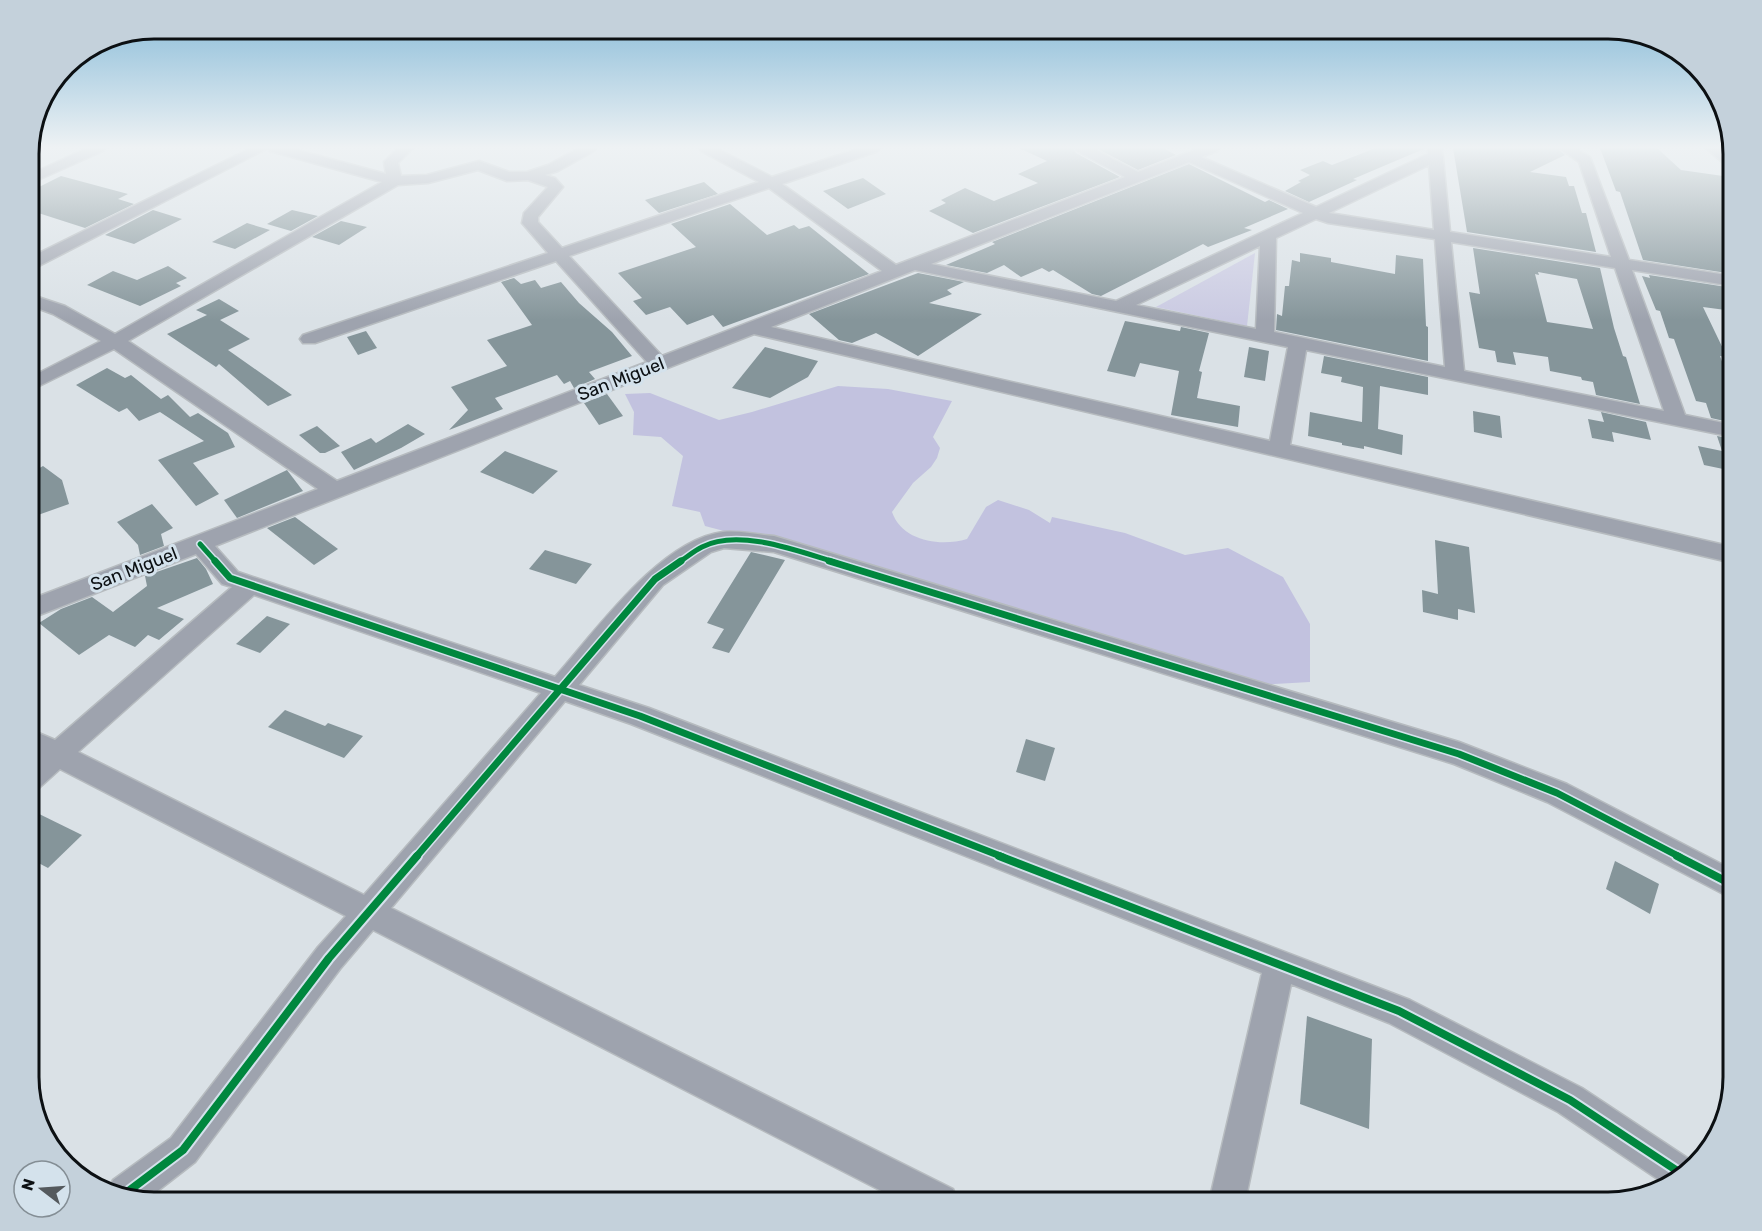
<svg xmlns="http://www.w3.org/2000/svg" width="1762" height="1231" font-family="Rubik,sans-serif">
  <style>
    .green { fill: #cacae2 }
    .forest { fill: #c2c2df }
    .building { fill: #85959a; fill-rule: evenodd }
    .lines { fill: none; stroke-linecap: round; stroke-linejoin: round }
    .minor-casing { stroke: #b6bbbf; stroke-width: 3 }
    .minor { fill: #9ea3ae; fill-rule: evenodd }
    .cycleway-far2-casing { stroke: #d4e2ec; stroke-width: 8 }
    .cycleway-far1-casing { stroke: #d4e2ec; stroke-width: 10 }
    .cycleway-casing { stroke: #d4e2ec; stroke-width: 12 }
    .cycleway-far2 { stroke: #00873e; stroke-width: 5 }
    .cycleway-far1 { stroke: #00873e; stroke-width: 7 }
    .cycleway { stroke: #00873e; stroke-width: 8 }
    .labels { text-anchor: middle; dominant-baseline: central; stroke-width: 6; stroke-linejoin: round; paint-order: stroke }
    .far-street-label { font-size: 18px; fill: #0c1013; stroke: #d4e2ec }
    .rim { fill: none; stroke: #0c1013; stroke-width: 3 }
  </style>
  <rect width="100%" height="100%" fill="#dae1e6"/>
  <!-- green -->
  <path class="green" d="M1255,253L1247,326L1156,307Z"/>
  <!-- forest -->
  <path class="forest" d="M838,386L888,389L952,401L933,437L940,448L937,458L931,467L913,483L892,512C902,541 940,547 967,539L986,507L998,500L1029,510L1050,523L1052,517L1125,533L1185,555L1228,548L1283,577L1310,624V682L1242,686L983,605L953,589L937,584L853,565L705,526L700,512L672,506L683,456L661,437L633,435L634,412L625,394L650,393L719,420L752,412Z"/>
  <!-- building -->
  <g class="building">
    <path d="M1019,148H1073L1076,153L1120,177L973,233L929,211L946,203L941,200L965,188L994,201L1038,183L1018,174L1047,161Z"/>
    <path d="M1096,148H1163L1176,155L1138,170Z"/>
    <path d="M1376,148H1426L1353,179L1357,180L1309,202L1285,191L1301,182L1298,181L1310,175L1300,170L1323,161L1332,165Z"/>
    <path d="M1453,148H1557L1565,155L1530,172L1566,177L1569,186H1574L1582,213H1586L1596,252L1467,232Z"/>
    <path d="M1600,148H1657L1681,170L1723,176L1729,189H1733V274L1643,260L1620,192L1616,191Z"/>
    <path d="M1189,164L1265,202L1269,200L1288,209L1244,228L1252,230L1208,247L1203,244L1101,296L1092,294L1053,270L1049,272L1042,268L1021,277L1004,265L987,273L946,265L995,244L992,242Z"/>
    <path d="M61,176L128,194L118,199L134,204L85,228L29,210V192Z"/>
    <path d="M863,178L886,194L848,209L823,191Z"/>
    <path d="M704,182L718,194L659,213L645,200Z"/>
    <path d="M730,204L767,235L794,225L799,229L809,226L869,274L723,327L713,315L687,325L670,307L646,315L633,301L642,298L618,273L696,247L671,224Z"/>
    <path d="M153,210L182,219L134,244L105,235Z"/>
    <path d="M292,210L318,216L291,231L267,224Z"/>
    <path d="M341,221L367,227L339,245L312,237Z"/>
    <path d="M247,223L270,230L235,249L212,242Z"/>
    <path d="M1473,248L1600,268L1614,328L1623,356L1626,357L1640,404L1596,395L1593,382L1582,380L1581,377L1550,371L1548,357L1513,352L1516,365L1497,362L1495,351L1479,348L1469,292L1480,294ZM1538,272L1577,279L1593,329L1547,322L1535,274L1539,275Z"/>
    <path d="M1300,253L1331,258V262L1395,274L1396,255L1423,259L1426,326L1428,327V361L1276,330L1277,314L1282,316L1285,286H1289L1292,260L1300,262Z"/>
    <path d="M168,266L187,278L176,283L181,286L140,306L87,285L113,271L137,280Z"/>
    <path d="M918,273L964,282L947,290L952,294L929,303L982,314L918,356L876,333L852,343L839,340L809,314Z"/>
    <path d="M1649,275L1733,288V311L1703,307L1727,357L1720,356L1733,392V423L1711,418L1706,403L1696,401L1674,339L1669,338L1660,311L1656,310L1642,276L1650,278Z"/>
    <path d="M514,278L521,284L535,280L541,288L561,282L579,303L612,332L632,356L589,372L595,379L574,388L570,381L564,384L557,375L495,398L503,409L449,430L468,410L451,387L507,366L487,340L532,325L501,282Z"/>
    <path d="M219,299L239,311L220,320L250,339L228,350L292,395L268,406L219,364L216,367L167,334L207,315L196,310Z"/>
    <path d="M1125,321L1180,331L1181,327L1209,333L1199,371L1202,372L1197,398L1240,406L1238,427L1171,415L1179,371L1140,363L1135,377L1107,371Z"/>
    <path d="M366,331L377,348L358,355L347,337Z"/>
    <path d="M765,347L818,361L808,377L770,398L732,388Z"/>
    <path d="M1249,347L1269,351L1265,381L1244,377Z"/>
    <path d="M1324,356L1428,377V395L1380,386L1378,429L1403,435L1402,455L1364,446V449L1342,445V443L1308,436L1310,412L1362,422L1363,387L1341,382L1342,377L1321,373Z"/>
    <path d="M107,368L125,378L131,375L161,399L168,395L190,417L198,413L228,433L235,447L193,463L219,494L196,506L158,460L204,441L160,412L139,421L127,408L119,412L76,385Z"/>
    <path d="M607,394L623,416L599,425L584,403Z"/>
    <path d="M1473,411L1500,416L1502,438L1474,432Z"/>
    <path d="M1601,412L1646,422L1651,440L1612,432L1614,442L1592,438L1588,419L1604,422Z"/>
    <path d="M408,424L425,434L401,448L354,470L341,452L371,438L376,443Z"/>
    <path d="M317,426L340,446L325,453H320L299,435Z"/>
    <path d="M1717,436L1733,439V475L1730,476L1728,470L1704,465L1698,446L1722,451Z"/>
    <path d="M505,451L558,471L533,494L480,472Z"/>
    <path d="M43,466L62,480L69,504L38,515L31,486L29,484V474Z"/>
    <path d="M287,470L303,491L237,518L224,500Z"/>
    <path d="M152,504L173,528L161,534L164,546L140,555L138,545L117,522Z"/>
    <path d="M295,517L338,549L314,565L267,528Z"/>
    <path d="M1435,540L1469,547L1475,613L1458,609V620L1423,612L1422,590L1438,594Z"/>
    <path d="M545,550L592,564L576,584L529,569Z"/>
    <path d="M751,552L785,560L729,653L712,648L724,629L707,623Z"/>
    <path d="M197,558L206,569L213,584L157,608L184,619L159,640L148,635L135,647L109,635L79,655L39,623L61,609L92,597L113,612L147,586L145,576Z"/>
    <path d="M267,616L290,624L260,653L236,644Z"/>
    <path d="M285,710L325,726L328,723L363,736L344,758L268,727Z"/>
    <path d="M1026,739L1055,748L1045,781L1016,772Z"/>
    <path d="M29,809L82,835L48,868L29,858Z"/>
    <path d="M1615,861L1659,884L1650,914L1606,889Z"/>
    <path d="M1307,1016L1372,1039L1369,1129L1300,1104Z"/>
  </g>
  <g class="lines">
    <!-- minor casing -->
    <g class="minor-casing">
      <g id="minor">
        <path d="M87,148H105L103,151L29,184V175Z"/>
        <path d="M251,148H290L386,174L384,162L398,148H413L398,163L401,176L427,175L479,161L509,172H527L548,165L579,148H596L594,151L558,171L545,175L555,178L563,187L538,217V222L562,248L759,182L701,151L699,148H716L772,177L860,148H880L878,151L782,184L896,265L1125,177L1077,151L1075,148H1092L1138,172L1200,148H1219L1217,151L1201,157L1316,207L1428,154V148H1442L1450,232L1611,257L1579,162L1559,148H1575L1590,157L1629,260L1733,276V286L1632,270L1685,415L1733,425V437L1306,350L1290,445L1733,547V563L754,334L215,546L238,572L555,677C596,631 660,540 723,532C739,530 758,535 774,536L1459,742L1567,784L1733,870V899L1547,802L1454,764L774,552L724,548L711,552L663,585L579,685L649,708L1410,1000L1582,1088L1695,1163L1668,1186L1558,1112L1389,1023L1291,984L1245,1202H1209L1262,973L631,724L565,701L391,908L953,1189L958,1202H903L373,930L340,969L195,1162L146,1200L110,1188L113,1180L171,1138L318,947L346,916L60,769L39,788L29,791V762L36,756L29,753V729L55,740L232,587L222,584L196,554L29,619V600L318,489L114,349L29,391V378L101,341L53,314L29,305V294L65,306L115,334L382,182L270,151L268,148L35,268L29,269V258ZM1189,162L1303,213L1116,301L931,264ZM1429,165L1434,230L1329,213ZM478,170L507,181L528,180L548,187L524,213L522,223L548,253L303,335L300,339L303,343H315L556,261L647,362L337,481L128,341L398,185L428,183ZM769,188L882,271L662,356L569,256ZM1316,219L1328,223L1435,239L1445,367L1274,332L1276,238ZM1451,242L1615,268L1664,411L1464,371ZM1260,246L1256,329L1136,305ZM915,270L1288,347L1270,441L771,327ZM254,595L541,693L364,895L78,752Z"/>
        <path d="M1706,148H1721L1733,157V168L1728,167Z"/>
      </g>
    </g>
    <!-- minor -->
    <use href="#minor" class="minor"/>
    <!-- cycleway-far2 casing -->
    <g class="cycleway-far2-casing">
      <g id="cycleway-far2">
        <path d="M200,544L216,562"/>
        <path d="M679,562C687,557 694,551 702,547C738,528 798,551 834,562"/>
      </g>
    </g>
    <!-- cycleway-far1 casing -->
    <g class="cycleway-far1-casing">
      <g id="cycleway-far1">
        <path d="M215,561L230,578L640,716L1003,857"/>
        <path d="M829,561L1459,754L1557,793L1680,857"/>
        <path d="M416,857L655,579L681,561"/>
      </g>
    </g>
    <!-- cycleway casing -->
    <g class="cycleway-casing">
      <g id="cycleway">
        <path d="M999,856L1399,1011L1570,1100L1682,1174"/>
        <path d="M1677,856L1733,885"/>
        <path d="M126,1193L183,1150L329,958L417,856"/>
      </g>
    </g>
    <!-- cycleway-far2 -->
    <use href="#cycleway-far2" class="cycleway-far2"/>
    <!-- cycleway-far1 -->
    <use href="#cycleway-far1" class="cycleway-far1"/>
    <!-- cycleway -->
    <use href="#cycleway" class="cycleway"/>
  </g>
  <!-- sky -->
  <linearGradient id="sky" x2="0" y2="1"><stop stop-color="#84b9d7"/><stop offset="0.46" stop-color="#eef2f4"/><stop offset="1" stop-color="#eef2f4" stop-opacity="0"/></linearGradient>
  <rect width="1762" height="320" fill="url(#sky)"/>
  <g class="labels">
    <!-- far-street labels -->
    <g class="far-street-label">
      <text transform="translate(621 379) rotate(-21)">San Miguel</text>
      <text transform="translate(134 569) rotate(-21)">San Miguel</text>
    </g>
  </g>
  <!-- crop -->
  <path d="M0 0H1762V1231H0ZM154 39H1608A115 115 0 0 1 1723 154V1077A115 115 0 0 1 1608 1192H154A115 115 0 0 1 39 1077V154A115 115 0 0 1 154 39Z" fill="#c4d1db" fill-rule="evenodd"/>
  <path class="rim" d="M154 39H1608A115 115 0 0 1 1723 154V1077A115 115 0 0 1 1608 1192H154A115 115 0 0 1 39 1077V154A115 115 0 0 1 154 39Z"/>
  <!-- north arrow -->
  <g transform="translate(42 1189) rotate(287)"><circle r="28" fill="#d4e2ec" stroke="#848e95" stroke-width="1.5"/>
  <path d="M0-4.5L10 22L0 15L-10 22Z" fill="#54595d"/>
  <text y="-9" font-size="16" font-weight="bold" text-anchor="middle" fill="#0c1013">N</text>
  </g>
</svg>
